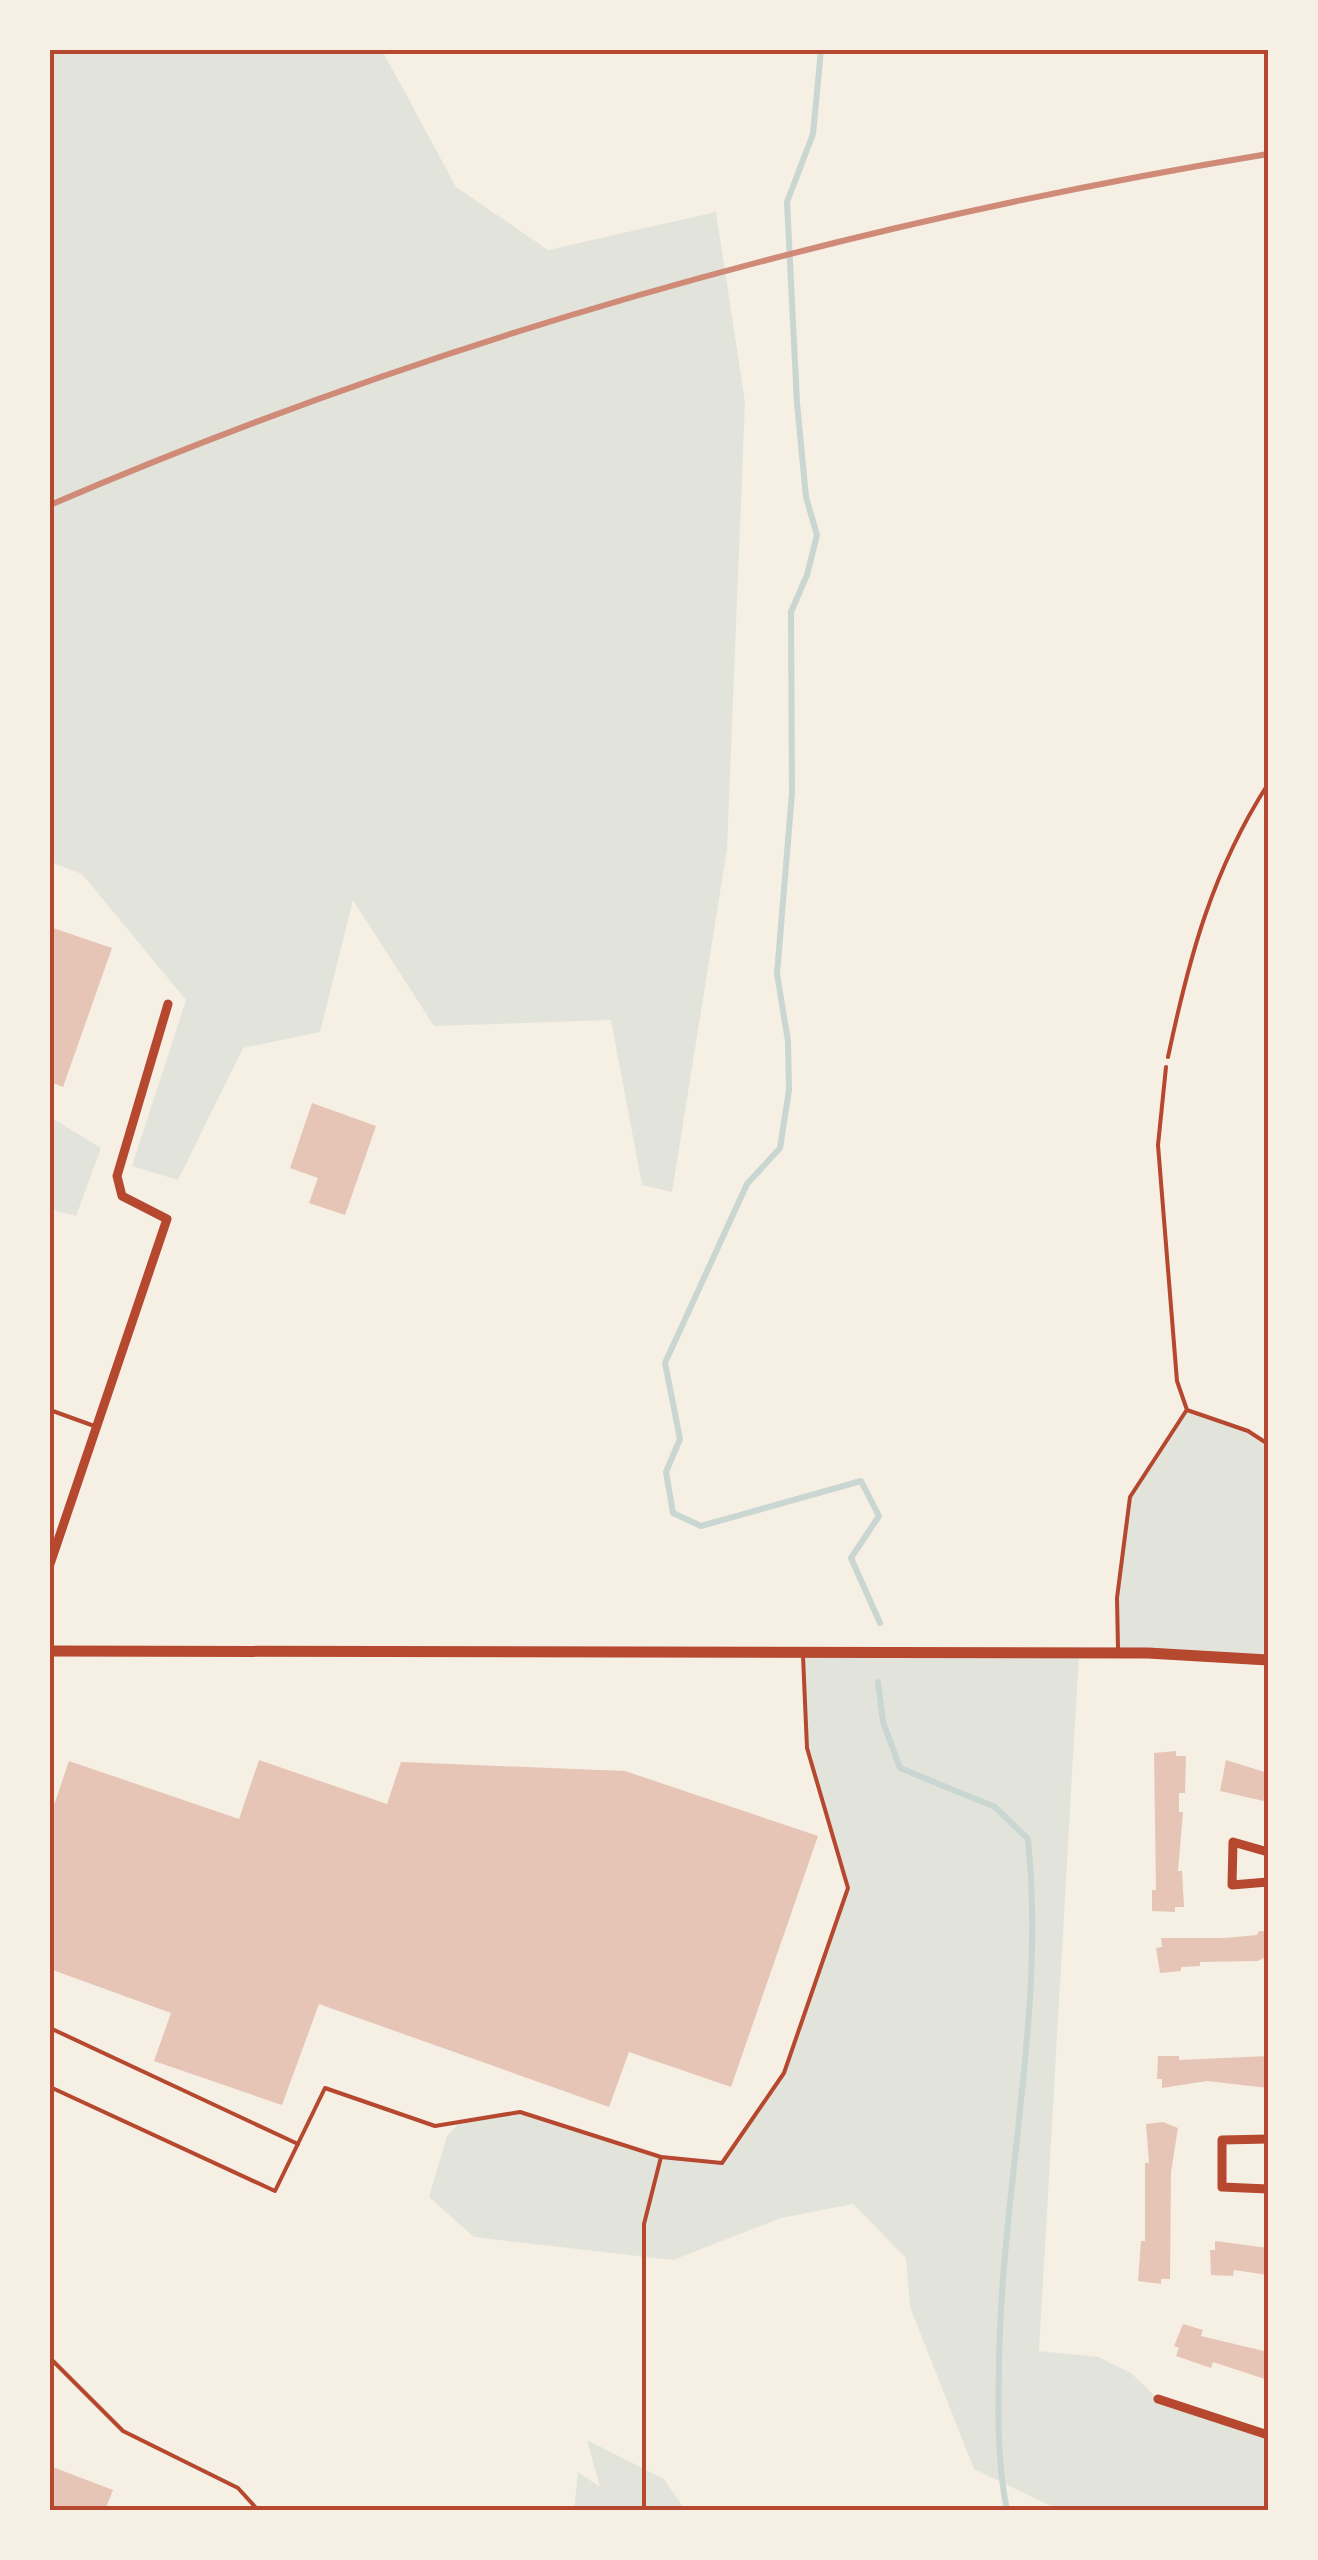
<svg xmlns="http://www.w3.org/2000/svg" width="1318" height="2560" font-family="Figtree,sans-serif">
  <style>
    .green { fill: #e2e4dc }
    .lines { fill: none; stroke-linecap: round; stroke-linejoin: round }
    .stream { stroke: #c9d6d2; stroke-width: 6 }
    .building { fill: #e6c5b7 }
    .path { stroke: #b5482f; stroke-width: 4 }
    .service { stroke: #b5482f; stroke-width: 4 }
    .minor { stroke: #b5482f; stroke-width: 9 }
    .secondary { stroke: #b5482f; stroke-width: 11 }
    .rail { stroke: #cf8b77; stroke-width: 6 }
    .neatline { fill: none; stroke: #b5482f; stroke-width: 4 }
  </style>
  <rect width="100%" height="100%" fill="#f6efe4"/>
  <!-- green -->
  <g class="green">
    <path d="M50,50H382L456,187L548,250L716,212L745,402L727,849L672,1192L642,1185L611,1020L434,1026L353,900L320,1032L243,1048L178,1180L132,1166L186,1000L82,874L50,862Z"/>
    <path d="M50,1117L101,1148L76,1216L50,1209Z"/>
    <path d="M1187,1410L1248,1431L1268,1444V1661L1118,1653L1117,1598L1130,1497Z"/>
    <path d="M803,1652L1079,1653L1039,2351L1098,2357L1131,2373L1158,2399L1268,2435V2510H1059L974,2469L910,2307L906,2258L853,2204L781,2218L673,2260L474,2237L429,2197L447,2136L460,2122L520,2112L661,2157L722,2162L784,2073L848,1888L807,1748Z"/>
    <path d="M587,2440L664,2479L685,2510H574L578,2472L600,2487Z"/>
  </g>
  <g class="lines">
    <!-- stream -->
    <g class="stream">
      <path d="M821,50L813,134L787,202L797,403L806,497L817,535L807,575L791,612L792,793L777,974L788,1041L789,1090L780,1148L747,1184L665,1363L680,1439L666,1472L673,1513L701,1526L861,1481L879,1516L851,1558L880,1623"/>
      <path d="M878,1682L883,1722L900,1768L995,1807L1028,1839C1046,2013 1001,2191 999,2365C998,2413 997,2462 1007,2510"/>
    </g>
  </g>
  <!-- building -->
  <g class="building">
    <path d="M50,927L112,948L63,1087L50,1082Z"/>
    <path d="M312,1103L376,1126L345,1215L309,1203L318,1178L290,1168Z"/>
    <path d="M1176,1751V1756H1186L1185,1793H1179V1812H1183L1178,1871H1182L1184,1907H1175V1912L1152,1911V1890H1156L1154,1753Z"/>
    <path d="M259,1760L387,1804L401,1762L625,1771L818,1836L731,2087L629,2052L609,2107L319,2004L282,2105L154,2061L171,2013L50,1969V1817L69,1761L239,1819Z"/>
    <path d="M1226,1760L1268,1773V1802L1220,1791Z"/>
    <path d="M1259,1931H1268V1956L1258,1961L1200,1962V1966L1181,1967V1971L1160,1973L1156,1948L1162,1947L1161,1938H1225L1257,1935Z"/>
    <path d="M1158,2056H1179V2060L1268,2056V2088L1207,2081L1162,2088V2079H1157Z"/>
    <path d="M1163,2122L1178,2128L1171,2172L1170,2279H1161V2284L1138,2281L1141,2241H1145V2163H1149L1146,2124Z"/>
    <path d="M1215,2241L1268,2248V2275L1234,2270L1233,2276L1211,2275L1210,2250H1215Z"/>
    <path d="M1183,2324L1203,2330L1201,2336L1268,2352V2380L1213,2362L1211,2368L1176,2356L1179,2348L1174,2346Z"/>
    <path d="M50,2466L113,2490L105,2510H50Z"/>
  </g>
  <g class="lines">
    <!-- path -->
    <path class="path" d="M1168,1057C1189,958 1212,871 1268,784"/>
    <!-- service -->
    <g class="service">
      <path d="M1166,1067L1158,1145L1177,1381L1187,1410L1248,1431L1268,1444"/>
      <path d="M50,1410L97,1427"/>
      <path d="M1118,1649L1117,1598L1130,1497L1186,1411"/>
      <path d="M50,2028L298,2144"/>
      <path d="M50,2087L275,2191L325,2088L435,2126L520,2112L661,2157L722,2163L784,2073L848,1888L807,1748L803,1656"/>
      <path d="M50,2358L123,2431L238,2488L258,2510"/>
      <path d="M644,2510V2224L661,2157"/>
    </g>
    <!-- minor -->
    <g class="minor">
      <path d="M50,1564L167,1219L122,1196L117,1176L168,1004"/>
      <path d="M1268,1852L1233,1842L1232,1885L1268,1882"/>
      <path d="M1268,2139L1222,2140V2187L1268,2189"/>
      <path d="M1158,2399L1268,2435"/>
    </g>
    <!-- secondary -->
    <path class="secondary" d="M50,1651L1148,1653L1268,1660"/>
    <!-- rail -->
    <path class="rail" d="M50,505C441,337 849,223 1268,154"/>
  </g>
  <!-- border -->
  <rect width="1318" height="2560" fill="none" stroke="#f6efe4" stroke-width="105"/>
  <rect x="52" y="52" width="1214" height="2456" class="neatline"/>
</svg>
